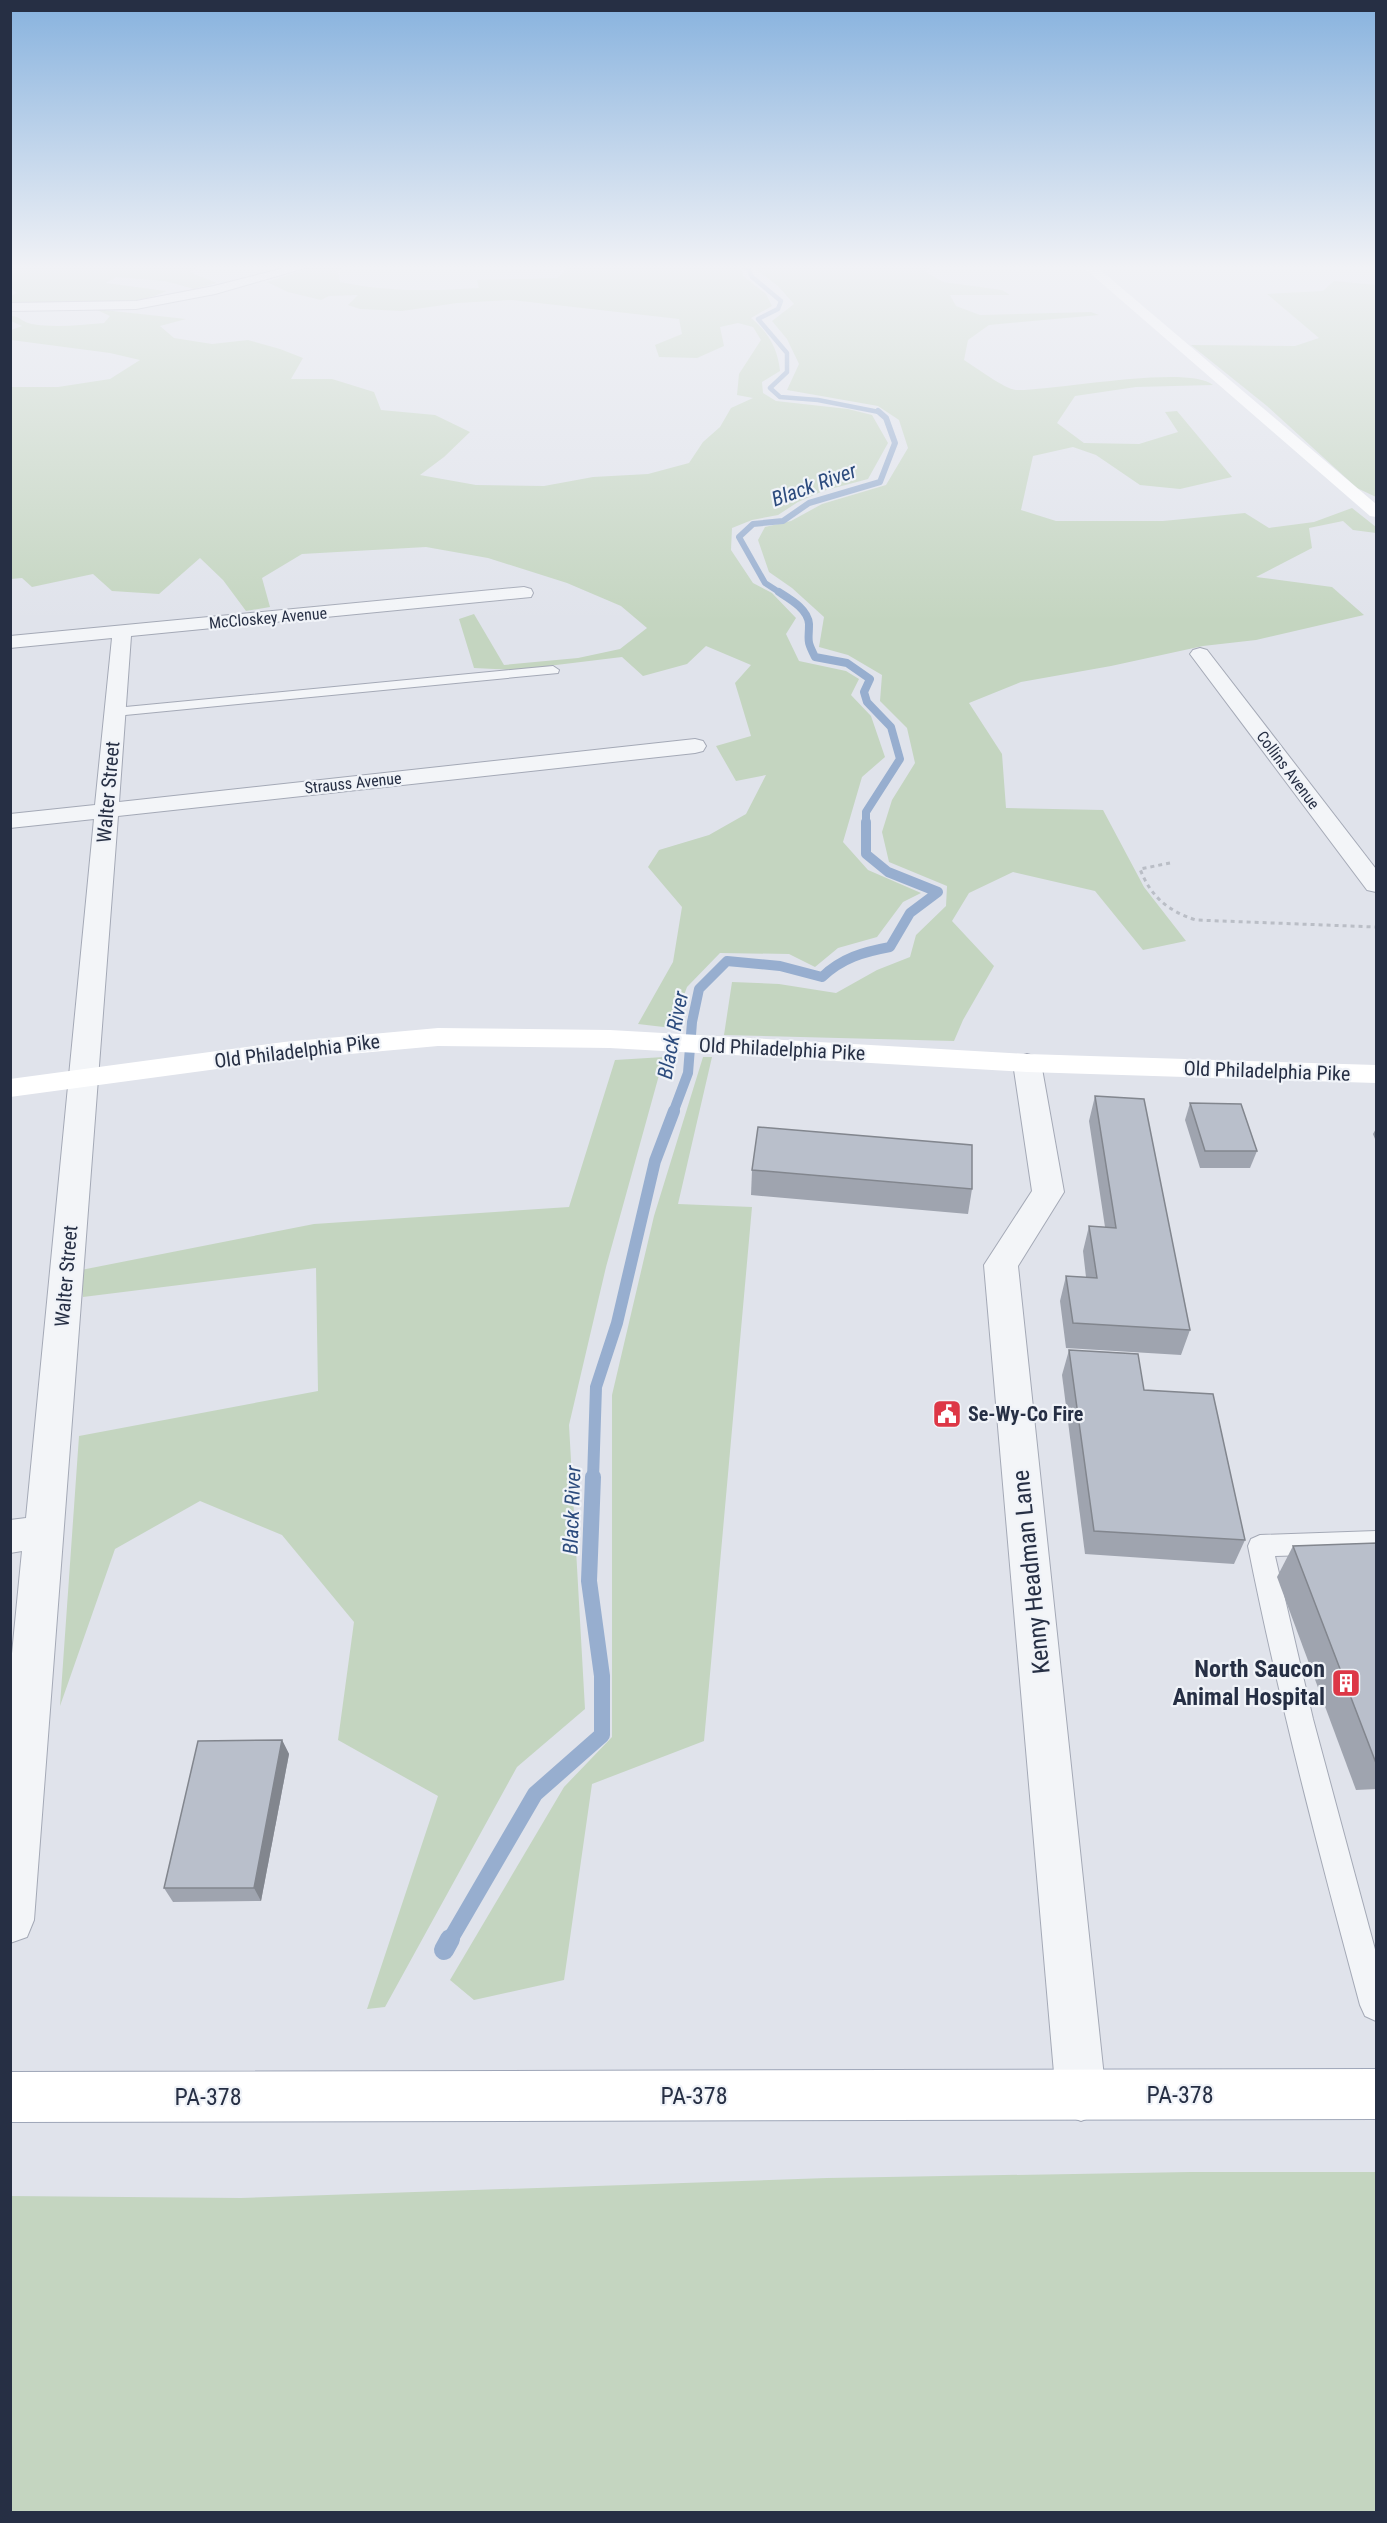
<svg xmlns="http://www.w3.org/2000/svg" width="1387" height="2523" font-family="'Roboto Condensed',sans-serif">
  <style>
    .green { fill: #c4d5c0 }
    .lines { fill: none; stroke-linecap: round; stroke-linejoin: round }
    .stream-far6 { stroke: #97aecf; stroke-width: 4.5 }
    .stream-far5 { stroke: #97aecf; stroke-width: 6 }
    .stream-far4 { stroke: #97aecf; stroke-width: 8 }
    .stream-far3 { stroke: #97aecf; stroke-width: 10 }
    .stream-far2 { stroke: #97aecf; stroke-width: 12 }
    .stream-far1 { stroke: #97aecf; stroke-width: 16 }
    .stream { stroke: #97aecf; stroke-width: 20 }
    .lane-casing { stroke: #a4a9b6; stroke-width: 2 }
    .street-casing { stroke: #a4a9b6; stroke-width: 2 }
    .primary-casing { stroke: #9ea6b8; stroke-width: 2 }
    .path { stroke: #babec6; stroke-width: 3; stroke-dasharray: 4 4; stroke-linecap: butt }
    .lane { fill: #f3f5f8; fill-rule: evenodd }
    .street { fill: #f3f5f8; fill-rule: evenodd }
    .secondary { fill: #fff; fill-rule: evenodd }
    .primary { fill: #fff; fill-rule: evenodd }
    .wall { fill: #9fa4af }
    .shaded-wall { fill: #82868e }
    .building { fill: #b9bfcb; stroke: #82868e; stroke-width: 1.5 }
    .labels { text-anchor: middle; dominant-baseline: central; stroke-width: 4.5; stroke-linejoin: round; paint-order: stroke }
    .far-street-label { font-size: 16px; fill: #262f44; stroke: #f0f3f8 }
    .street-label { font-size: 20px; fill: #262f44; stroke: #f0f3f8 }
    .poi-label { font-size: 20px; font-weight: bold; fill: #262f44; stroke: #f0f3f8; text-anchor: start }
    .water-label { font-size: 21px; font-style: italic; fill: #2c4b7d; stroke: #f0f3f8 }
    .near-street-label { font-size: 24px; fill: #262f44; stroke: #f0f3f8 }
    .near-poi-label { font-size: 24px; font-weight: bold; fill: #262f44; stroke: #f0f3f8; text-anchor: end }
  </style>
  <rect width="100%" height="100%" fill="#e0e3eb"/>
  <!-- green -->
  <g class="green">
    <path d="M10,267H199L189,272L217,283L194,289L165,281L116,277L106,283L166,291C135,309 49,303 11,304V296L17,293L11,288Z"/>
    <path d="M313,267H344L338,272L340,282C386,292 432,291 479,288L477,280L558,278L568,267H734L742,270L743,276L766,294L772,306L751,318C768,332 778,349 780,371L762,382L763,393L776,401L848,409L872,415L888,443L868,479L823,491L798,502L778,515L752,520L732,528L731,550L753,583L772,593L796,618L786,634L799,661L846,671L859,679L851,695L871,716L885,757L862,777L843,842L868,870L921,893L903,902L877,937L838,948L815,967L789,954L720,953L687,987L672,1028L638,1024L673,962L682,907L648,867L659,850L709,835L746,814L766,775L736,781L716,746L751,736L735,683L751,665L706,646L687,664L643,676L622,657L515,670L474,668L459,619L474,614L504,665L578,658L620,649L647,628L621,606L567,583L488,558L426,547L302,554L262,578L270,607L246,611L223,580L200,558L159,594L112,591L93,574L32,587L22,578L11,579V387H58L110,379L140,360L110,353L11,340V330L22,326L11,321V316C20,316 23,323 32,324C55,328 80,325 104,323L110,316L95,309L186,319L160,326L174,338L212,344L248,340L280,349L303,358L291,379H332L374,392L381,410L435,415L470,432L444,457L420,475L476,485L544,486L593,477L648,474L689,463L703,442L720,427L731,408L753,398L737,395L739,374L761,340L753,327L738,323L720,327L724,346L697,358L659,357L655,345L682,334L679,319L512,300L457,303L402,311L360,309L348,305L358,295L329,296L321,300L288,292L267,282Z"/>
    <path d="M753,267H930L926,272L943,282L1002,290L1010,295H950L956,306L980,315L1091,312L1099,315L989,325L968,340L964,360C975,367 1005,389 1016,390C1053,391 1188,364 1213,385L1136,387L1075,396L1057,423L1084,443L1139,444L1178,432L1165,412L1177,411L1232,477L1180,489L1140,485L1096,455L1073,447L1033,456L1021,510L1056,521H1163L1245,513L1269,528L1314,522L1352,508L1376,527V533L1353,530L1343,521L1309,528L1312,548L1256,577L1332,587L1364,615L1256,640L1203,646L1111,666L1021,682L969,703L1002,754L1006,808L1103,810L1144,887L1186,941L1143,950L1095,891L1013,872L969,893L952,921L994,966L963,1020L954,1041L724,1035L732,982L779,984L836,993L877,970L910,957L916,935L946,906L947,886L889,862L882,832L892,800L915,763L907,728L880,701L882,675L848,655L819,647L824,617L792,588L769,572L758,540L765,527L791,521L822,504L886,485L908,448L899,420L878,406L787,390L799,364L787,339L772,321L794,304L778,286Z"/>
    <path d="M1334,281L1376,285V497L1357,488L1267,406L1191,345L1295,346L1319,338L1267,294L1323,291Z"/>
    <path d="M664,1057L606,1267L569,1425L585,1709L517,1767L385,2007L367,2009L438,1796L338,1740L354,1622L282,1535L200,1501L115,1549L60,1706L79,1436L318,1391L316,1268L83,1297L81,1270L314,1224L569,1207L615,1060Z"/>
    <path d="M703,1057H712L678,1204L752,1207L704,1741L592,1784L564,1980L474,2000L450,1980L564,1787L612,1737V1395L654,1216Z"/>
    <path d="M1190,2172H1376V2512H11V2196L241,2198L827,2178Z"/>
  </g>
  <g class="lines">
    <!-- stream-far6 -->
    <path class="stream-far6" d="M744,267L748,268L752,277L781,301L778,309L758,319L787,353V372L770,388L780,397L818,400L879,412"/>
    <!-- stream-far5 -->
    <path class="stream-far5" d="M782,594L765,583L739,537L753,524L783,521L809,503L880,482L895,443L886,418L878,411"/>
    <!-- stream-far4 -->
    <path class="stream-far4" d="M779,592C790,599 808,609 809,624C809,642 806,639 815,657L847,663L870,679L864,692L867,702L891,727L900,759L866,812V823"/>
    <!-- stream-far3 -->
    <path class="stream-far3" d="M673,1113L688,1073L692,1022L699,989L727,961L780,966L822,977C842,958 863,952 890,947L910,913L938,892L888,872L866,854V822"/>
    <!-- stream-far2 -->
    <path class="stream-far2" d="M593,1479L596,1387L617,1323L655,1161L674,1111"/>
    <!-- stream-far1 -->
    <path class="stream-far1" d="M450,1940L535,1794L602,1735V1676L589,1581L593,1477"/>
    <!-- stream -->
    <path class="stream" d="M444,1950L450,1939"/>
    <!-- lane casing -->
    <g class="lane-casing">
      <g id="lane">
        <path d="M553,666L559,670L558,673L115,716L108,712L115,708Z"/>
        <path d="M1376,1531V1553L1275,1556L1313,1719L1376,1953V2021L1365,2016L1360,2005C1319,1853 1279,1701 1248,1546L1251,1539L1260,1535Z"/>
      </g>
    </g>
    <!-- street casing -->
    <g class="street-casing">
      <g id="street">
        <path d="M288,267H309L215,294L136,309L10,311V303L136,301L214,286Z"/>
        <path d="M524,587L531,589L533,593L531,597L131,636L119,802L695,739L703,741L706,746L703,751L695,753L118,816L34,1920L27,1937L10,1943V1674L22,1551L10,1553V1520L26,1518L94,819L10,828V814L95,805L112,638L10,648V636Z"/>
        <path d="M1200,648L1207,650L1376,869V892L1367,890L1190,654L1193,650Z"/>
        <path d="M1027,1054L1037,1057L1041,1063L1064,1192L1018,1266L1106,2096L1099,2114L1081,2121L1063,2114L1056,2096L984,1265L1032,1191L1013,1063L1017,1057Z"/>
      </g>
    </g>
    <!-- primary casing -->
    <g class="primary-casing">
      <path id="primary" d="M1376,2069V2119L10,2122V2072Z"/>
    </g>
    <!-- path -->
    <path class="path" d="M1170,863L1140,869C1151,897 1168,911 1196,920L1376,927"/>
    <!-- lane -->
    <use href="#lane" class="lane"/>
    <!-- street -->
    <use href="#street" class="street"/>
    <!-- secondary -->
    <g class="secondary">
      <path d="M1083,267H1097L1376,504V517L1370,516Z"/>
      <path d="M438,1028L610,1030L1027,1054L1376,1065V1083L1027,1072L610,1048L438,1046L284,1060L10,1097V1079L284,1042Z"/>
    </g>
    <!-- primary -->
    <use href="#primary" class="primary"/>
  </g>
  <!-- wall -->
  <g class="wall">
    <path d="M1095,1096L1190,1330L1181,1355L1066,1348L1060,1301L1066,1276L1086,1277L1083,1251L1089,1226L1105,1227L1089,1121Z"/>
    <path d="M1190,1103L1257,1151L1250,1168H1200L1185,1120Z"/>
    <path d="M1377,1127V1144L1373,1134Z"/>
    <path d="M752,1170L972,1189L968,1214L751,1195Z"/>
    <path d="M1069,1350L1144,1390L1245,1540L1234,1564L1085,1554L1062,1375Z"/>
    <path d="M1377,1543V1789L1356,1790L1277,1577L1293,1546Z"/>
    <path d="M282,1740L289,1754L261,1901L173,1902L164,1888Z"/>
  </g>
  <!-- shaded-wall -->
  <path class="shaded-wall" d="M282,1740L289,1754L261,1901L254,1888Z"/>
  <!-- building -->
  <g class="building">
    <path d="M1095,1096L1144,1099L1190,1330L1073,1323L1066,1276L1097,1278L1089,1226L1116,1228Z"/>
    <path d="M1190,1103L1241,1104L1257,1151H1205Z"/>
    <path d="M758,1127L972,1145V1189L752,1170Z"/>
    <path d="M1069,1350L1138,1354L1144,1390L1213,1394L1245,1540L1094,1531Z"/>
    <path d="M1377,1543V1763H1376L1293,1546Z"/>
    <path d="M282,1740L254,1888H164L198,1741Z"/>
  </g>
  <!-- sky -->
  <linearGradient id="sky" x2="0" y2="1"><stop stop-color="#87b2de"/><stop offset="0.43" stop-color="#f1f2f6"/><stop offset="1" stop-color="#f1f2f6" stop-opacity="0"/></linearGradient>
  <rect width="1387" height="621" fill="url(#sky)"/>
  <!-- icons -->
  <defs>
    <g id="civic-square" transform="scale(1.5)"><rect x="-9" y="-9" width="18" height="18" rx="4" fill="#dd3746" stroke="#f0f3f8"/><path d="M-.6-6.5H3V-4.5H.6V-3L4-1V1h2V6H-6V1h2V-1L-.6-3ZM-1.2 2.5V6h2.4V2.5Z" fill="#fff"/></g>
    <g id="building-square" transform="scale(1.5)"><rect x="-9" y="-9" width="18" height="18" rx="4" fill="#dd3746" stroke="#f0f3f8"/><path d="M-4-6H4V6H1V3H-1V6H-4ZM-2.5-4.3h1.7v1.8h-1.7ZM.8-4.3h1.7v1.8H.8ZM-2.5-1h1.7V.8h-1.7ZM.8-1h1.7V.8H.8Z" fill="#fff"/></g>
  </defs>
  <g fill-rule="evenodd">
    <use href="#civic-square" x="947" y="1414"/>
    <use href="#building-square" x="1346" y="1683"/>
  </g>
  <g class="labels">
    <!-- far-street labels -->
    <g class="far-street-label">
      <text transform="translate(268 618) rotate(-5)">McCloskey Avenue</text>
      <text transform="translate(1288 770) rotate(53)">Collins Avenue</text>
      <text transform="translate(353 783) rotate(-6)">Strauss Avenue</text>
    </g>
    <!-- street labels -->
    <g class="street-label">
      <text transform="translate(108 792) rotate(-85)">Walter Street</text>
      <text transform="translate(782 1049) rotate(3)">Old Philadelphia Pike</text>
      <text transform="translate(297 1051) rotate(-7)">Old Philadelphia Pike</text>
      <text transform="translate(1267 1071) rotate(2)">Old Philadelphia Pike</text>
      <text transform="translate(66 1276) rotate(-85)">Walter Street</text>
    </g>
    <!-- poi labels -->
    <g class="poi-label">
      <text x="968" y="1414">Se-Wy-Co Fire</text>
    </g>
    <!-- water labels -->
    <g class="water-label">
      <text transform="translate(814 485) rotate(-20)">Black River</text>
      <text transform="translate(673 1035) rotate(-79)">Black River</text>
      <text transform="translate(572 1510) rotate(-88)">Black River</text>
    </g>
    <!-- near-street labels -->
    <g class="near-street-label">
      <text transform="translate(1031 1572) rotate(-96)">Kenny Headman Lane</text>
      <text x="1180" y="2095">PA-378</text>
      <text x="694" y="2096">PA-378</text>
      <text x="208" y="2097">PA-378</text>
    </g>
    <!-- near-poi labels -->
    <g class="near-poi-label">
      <text x="1325" y="1669">North Saucon<tspan x="1325" dy="28">Animal Hospital</tspan></text>
    </g>
  </g>
  <!-- border -->
  <rect width="1387" height="2523" fill="none" stroke="#262f44" stroke-width="24"/>
</svg>
